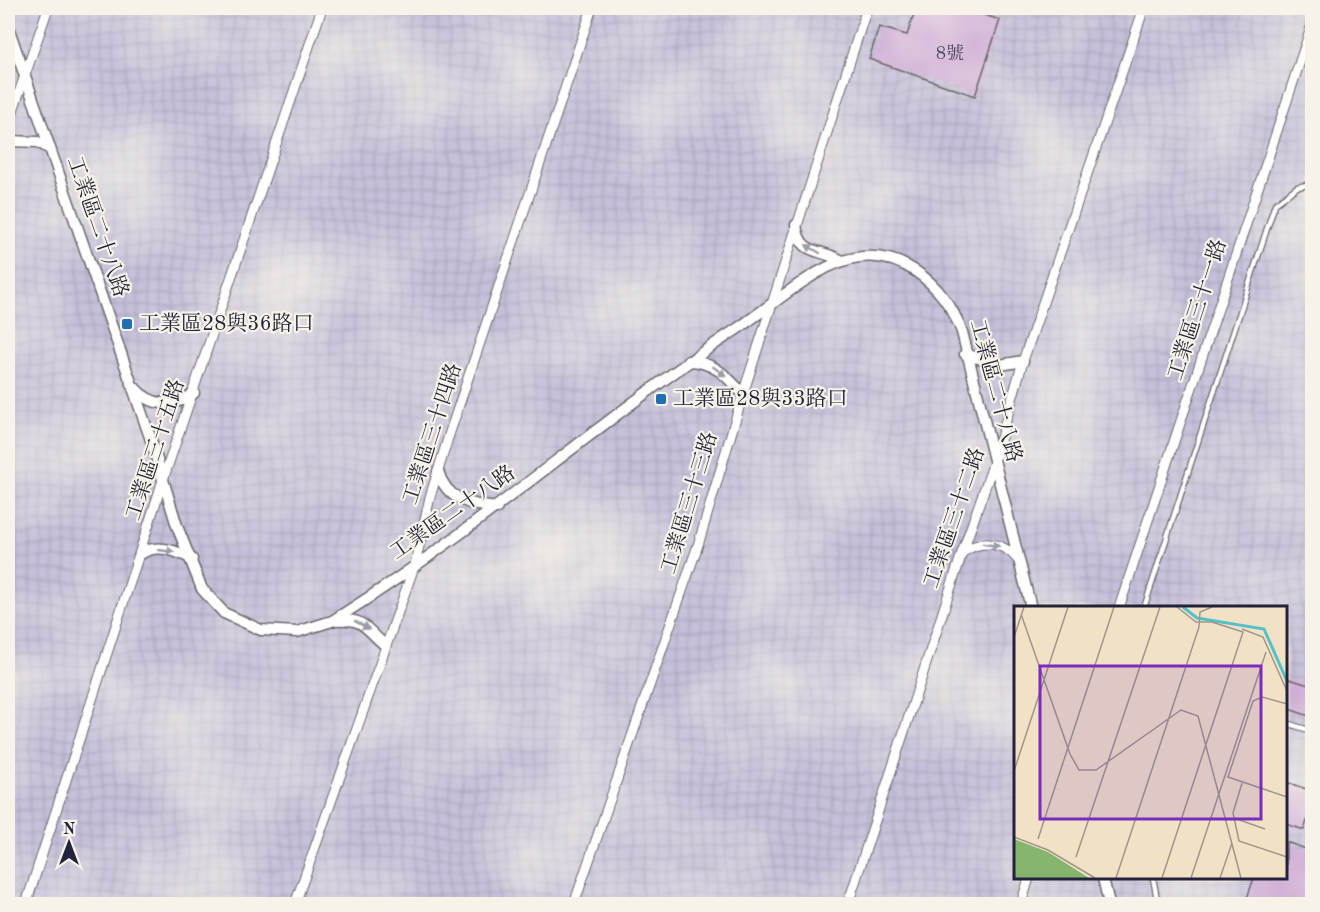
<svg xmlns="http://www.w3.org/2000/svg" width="1320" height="912" font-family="'Old Standard TT','Noto Serif TC',serif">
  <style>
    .industrial { fill: url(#industrial-grid); fill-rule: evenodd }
    .building { fill: #cfadd7 }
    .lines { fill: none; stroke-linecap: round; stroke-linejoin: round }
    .service-casing { stroke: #6a656b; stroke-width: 7 }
    .minor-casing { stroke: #6a656b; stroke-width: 11 }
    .tertiary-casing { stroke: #6a656b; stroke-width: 13 }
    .service { stroke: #fff; stroke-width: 4.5 }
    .minor { stroke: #fff; stroke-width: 9 }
    .tertiary { stroke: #fff; stroke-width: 10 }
    .oneway { fill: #9c9ca7 }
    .poi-dot { fill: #1f6fb2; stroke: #f7f3e8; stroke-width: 2 }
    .labels { text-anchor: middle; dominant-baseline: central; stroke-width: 4.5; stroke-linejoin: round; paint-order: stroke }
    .number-label { font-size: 18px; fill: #4d4562 }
    .street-label { font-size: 21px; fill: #22223b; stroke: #f7f3e8 }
    .poi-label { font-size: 21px; fill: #22223b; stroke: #f7f3e8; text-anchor: start }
    .inset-river { fill: none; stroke: #53c1ca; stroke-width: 3 }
    .inset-road { fill: none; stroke: #9e958e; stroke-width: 1.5 }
    .view { fill: #7b2cbf; fill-opacity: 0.15; stroke: #7b2cbf; stroke-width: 3 }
    .inset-edge { fill: none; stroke: #22223b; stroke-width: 3 }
  </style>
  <defs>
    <pattern id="industrial-grid" width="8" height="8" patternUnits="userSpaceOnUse" patternTransform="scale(1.5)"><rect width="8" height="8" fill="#c6c0da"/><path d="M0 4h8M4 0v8" fill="none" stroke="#aaa5bc"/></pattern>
  </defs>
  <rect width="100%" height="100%" fill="#f7f3e8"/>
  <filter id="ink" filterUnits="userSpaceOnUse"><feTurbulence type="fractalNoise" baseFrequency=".0167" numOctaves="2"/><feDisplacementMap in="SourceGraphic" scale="12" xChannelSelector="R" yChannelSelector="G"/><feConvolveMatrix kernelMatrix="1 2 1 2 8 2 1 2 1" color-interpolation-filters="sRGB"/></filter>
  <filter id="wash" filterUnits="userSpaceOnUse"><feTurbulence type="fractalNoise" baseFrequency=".008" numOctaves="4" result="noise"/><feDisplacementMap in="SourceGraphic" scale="24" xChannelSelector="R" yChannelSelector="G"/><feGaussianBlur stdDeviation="1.35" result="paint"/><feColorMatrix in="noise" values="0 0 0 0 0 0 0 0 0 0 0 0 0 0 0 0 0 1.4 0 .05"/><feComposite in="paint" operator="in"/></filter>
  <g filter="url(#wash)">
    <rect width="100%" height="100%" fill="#f1e2c5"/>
    <!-- industrial -->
    <path class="industrial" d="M8,8H1312V904H8ZM1016,608H1286V878H1016Z"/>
    <g id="blocks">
      <!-- building -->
      <g class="building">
        <path d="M916,8H962L1000,20L975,96L869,59L879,27L907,35Z"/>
        <path d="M1286,678L1312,686V717L1286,708Z"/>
        <path d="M1286,782L1312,791V806L1304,830L1286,824Z"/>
        <path d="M1286,842L1312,851V904H1245L1254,878H1286Z"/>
      </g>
    </g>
  </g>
  <g filter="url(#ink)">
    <use href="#blocks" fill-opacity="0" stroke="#6a656b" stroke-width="1.5"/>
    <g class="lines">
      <!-- service casing -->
      <g class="service-casing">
        <g id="service">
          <path d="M1144,608L1275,204L1297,187L1312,184"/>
          <path d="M1286,723L1312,731"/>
          <path d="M1153,878L1158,904"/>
        </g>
      </g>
      <!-- minor casing -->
      <g class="minor-casing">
        <g id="minor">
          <path d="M8,125L48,8"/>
          <path d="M962,553C980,539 1003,541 1018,560"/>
          <path d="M1119,608L1312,25"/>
          <path d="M26,904L163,480L322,8"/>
          <path d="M295,904L415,564L430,497L449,435L592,8"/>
          <path d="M574,904L699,542L743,394L867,8"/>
          <path d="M848,904L962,553L994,462L1023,361L1144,8"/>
          <path d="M1021,904L1029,878"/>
        </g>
      </g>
      <!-- tertiary casing -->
      <g class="tertiary-casing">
        <g id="tertiary">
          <path d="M8,27L151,440L177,526L202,589L224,613L261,630L297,632L332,621C475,533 600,419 740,327C768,308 812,270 843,261C897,243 945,284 962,332L1031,608"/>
          <path d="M8,141L38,142L48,148"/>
          <path d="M796,225C800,257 822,248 842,261"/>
          <path d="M965,354L1000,365L1023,361"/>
          <path d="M688,361C713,361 727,376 743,394"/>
          <path d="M134,387C151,407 174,408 194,393"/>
          <path d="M438,471C446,500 470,505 497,508"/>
          <path d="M141,554C156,543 177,551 192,559"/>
          <path d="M335,620C366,618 364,628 385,645"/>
          <path d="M1103,878L1109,904"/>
        </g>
      </g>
      <!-- service -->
      <use href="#service" class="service"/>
      <!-- minor -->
      <use href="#minor" class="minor"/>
      <!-- tertiary -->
      <use href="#tertiary" class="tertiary"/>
    </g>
    <!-- one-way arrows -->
    <defs><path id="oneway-solid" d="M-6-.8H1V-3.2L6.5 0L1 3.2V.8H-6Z" transform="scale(1.5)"/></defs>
    <g class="oneway">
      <use href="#oneway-solid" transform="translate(813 249) rotate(-150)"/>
      <use href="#oneway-solid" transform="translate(719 371) rotate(36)"/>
      <use href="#oneway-solid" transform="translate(991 545) rotate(8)"/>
      <use href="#oneway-solid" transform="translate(166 551) rotate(8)"/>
      <use href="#oneway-solid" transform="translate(362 625) rotate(29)"/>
    </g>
  </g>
  <!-- markers -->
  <g class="poi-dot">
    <rect x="121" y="318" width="12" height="12" rx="3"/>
    <rect x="655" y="393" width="12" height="12" rx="3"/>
  </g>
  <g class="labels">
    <!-- number labels -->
    <g class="number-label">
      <text x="950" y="54">8號</text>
    </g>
    <!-- street labels -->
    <g class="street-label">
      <text transform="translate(97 227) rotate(71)">工業區二十八路</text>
      <text transform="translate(1198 310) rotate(-72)">工業區三十一路</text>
      <text transform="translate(995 391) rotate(75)">工業區二十八路</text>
      <text transform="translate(433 434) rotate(-72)">工業區三十四路</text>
      <text transform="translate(156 450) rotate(-72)">工業區三十五路</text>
      <text transform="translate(690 503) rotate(-73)">工業區三十三路</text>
      <text transform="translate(453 513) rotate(-35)">工業區二十八路</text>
      <text transform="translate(955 518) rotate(-71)">工業區三十二路</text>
    </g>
    <!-- poi labels -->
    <g class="poi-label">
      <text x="139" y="324">工業區28與36路口</text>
      <text x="673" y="399">工業區28與33路口</text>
    </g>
  </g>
  <!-- overview -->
  <g transform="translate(1014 606)">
    <rect width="273" height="273" fill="#f1e2c5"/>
    <path d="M0,233L34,246L75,272H0Z" fill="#86b56d"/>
    <path class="inset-river" d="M169,1L183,12L250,23L273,75"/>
    <path class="inset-road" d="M163,1L182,16H198M7,8L56,148L65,164H82L167,104L184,110L227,272M228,23L249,31L273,85M0,31L10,1M273,98L248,91L239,95L214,171L273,191M0,165L54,1M228,177L219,207L225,235L273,251M220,212L251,223M0,231L34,244L81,272M24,233L100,1M62,251L146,1M102,272L185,21L186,6L198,1M148,272L229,26L198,16M177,272L252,46M206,272L218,237"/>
    <path class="view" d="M26,60H247V213H26Z"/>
    <rect width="273" height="273" class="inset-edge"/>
  </g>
  <!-- margin -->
  <rect width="1320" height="912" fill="none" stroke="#f7f3e8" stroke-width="30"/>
  <!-- north arrow -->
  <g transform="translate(69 843)" stroke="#f7f3e8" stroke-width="4.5" paint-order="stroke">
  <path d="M0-4.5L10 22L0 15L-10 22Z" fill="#22223b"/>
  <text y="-9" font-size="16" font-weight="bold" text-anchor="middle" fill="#22223b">N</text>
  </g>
</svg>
